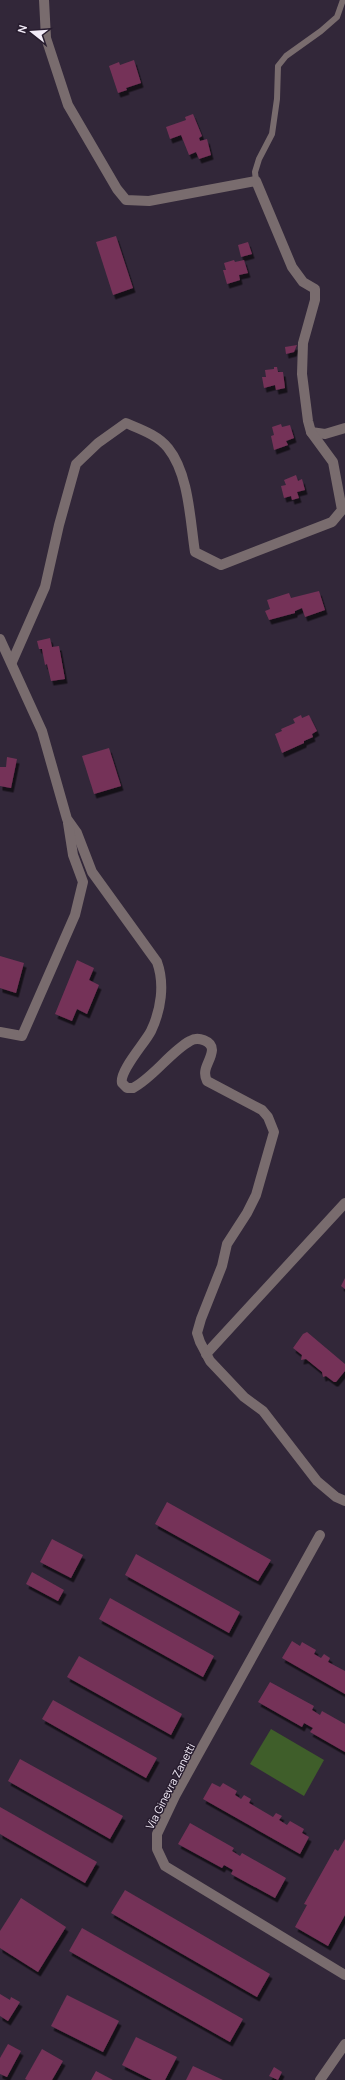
<svg xmlns="http://www.w3.org/2000/svg" width="345" height="2080" font-family="Manrope,sans-serif">
  <style>
    .green { fill: #3f5e2a }
    .building { fill: #743358; filter: url(#shadow) }
    .lines { fill: none; stroke-linecap: round; stroke-linejoin: round }
    .lane { stroke: #796c6e; stroke-width: 6 }
    .street { stroke: #796c6e; stroke-width: 10 }
    .labels { text-anchor: middle; dominant-baseline: central; stroke-width: 3; stroke-linejoin: round; paint-order: stroke }
    .street-label { font-size: 11px; fill: #f3ecf8; stroke: #281d2f }
  </style>
  <defs>
    <filter id="shadow"><feDropShadow dx="2.5" dy="4.5" stdDeviation="0" flood-color="#0009"/></filter>
  </defs>
  <rect width="100%" height="100%" fill="#322739"/>
  <!-- green -->
  <path class="green" d="M271,1729L324,1760L304,1796L250,1764Z"/>
  <!-- building -->
  <g class="building">
    <path d="M134,60L141,83L126,88L127,90L118,93L109,66L119,62L120,65Z"/>
    <path d="M193,114L202,136L199,138L200,141L207,139L211,155L199,159L196,152L189,155L181,135L170,139L166,127L186,120L185,117Z"/>
    <path d="M116,236L133,288L113,295L96,242Z"/>
    <path d="M248,242L252,254L241,257L238,245Z"/>
    <path d="M234,260L235,262L244,260L248,273L239,275L240,280L227,284L223,270H226L224,263Z"/>
    <path d="M297,345L294,352L286,354L285,347Z"/>
    <path d="M274,367H277L278,372H283L285,388L276,390L275,385L264,388L262,377H266L265,370L274,369Z"/>
    <path d="M281,424L282,427L290,425L294,438L286,441L288,445L274,450L271,436L274,435L272,427Z"/>
    <path d="M296,475L298,481L302,479L305,490L297,492L299,498L292,500L291,496L284,498L281,486L286,485L284,480Z"/>
    <path d="M319,591L325,610L305,617L302,608L295,611V613L269,620L265,611L270,609L267,600L289,593L291,598Z"/>
    <path d="M50,638L52,647L59,646L65,679L51,681L47,664L45,665L42,649H39L37,641Z"/>
    <path d="M301,715L302,718L309,715L317,731L312,734L313,737L304,741V743L282,753L275,734L282,731L281,729L295,723L293,719Z"/>
    <path d="M109,748L121,786L94,794L82,756Z"/>
    <path d="M7,757L17,759L11,788L0,786V767H6Z"/>
    <path d="M0,956L24,963L16,993L0,988Z"/>
    <path d="M77,960L94,968L89,980L99,985L87,1014L77,1009L72,1021L55,1014Z"/>
    <path d="M345,1278V1289L341,1286Z"/>
    <path d="M307,1332L345,1364V1371L336,1382H334L326,1376L323,1377L322,1372L306,1359L301,1360L302,1355L293,1348L303,1334Z"/>
    <path d="M167,1502L271,1560L258,1581L155,1524Z"/>
    <path d="M52,1539L83,1555L71,1578L40,1562Z"/>
    <path d="M136,1554L240,1612L229,1633L125,1575Z"/>
    <path d="M32,1572L64,1590L58,1601L26,1584Z"/>
    <path d="M110,1598L214,1656L203,1677L99,1619Z"/>
    <path d="M292,1641L300,1646L302,1642L316,1650L314,1654L321,1658L324,1654L330,1658L328,1662L345,1671V1694L282,1658Z"/>
    <path d="M79,1656L182,1714L171,1735L67,1677Z"/>
    <path d="M270,1682L314,1706L312,1710L320,1715L322,1711L345,1724V1752L310,1732L313,1728L304,1723L302,1727L258,1702Z"/>
    <path d="M53,1700L157,1758L146,1778L42,1719Z"/>
    <path d="M20,1759L123,1816L110,1839L8,1781Z"/>
    <path d="M212,1783L220,1787L223,1783L237,1791L235,1795L241,1799L244,1795L251,1799L249,1803L273,1817L276,1813L282,1816L279,1820L287,1825L290,1821L304,1829L302,1833L309,1837L300,1854L203,1799Z"/>
    <path d="M0,1807L97,1862L85,1883L0,1834Z"/>
    <path d="M190,1823L234,1848L232,1851L240,1856L242,1853L286,1878L275,1898L231,1874L233,1870L224,1865L222,1868L178,1844Z"/>
    <path d="M345,1839V1915L328,1946L295,1927L307,1905L304,1904L335,1849L338,1851Z"/>
    <path d="M125,1890L270,1974L257,1997L111,1913Z"/>
    <path d="M21,1898L66,1927L38,1972L0,1948V1931Z"/>
    <path d="M82,1928L243,2019L230,2042L69,1951Z"/>
    <path d="M0,1994L10,2000L11,1997L20,2002L8,2021L0,2016Z"/>
    <path d="M67,1995L119,2021L103,2052L51,2026Z"/>
    <path d="M136,2037L177,2057L165,2080H152L122,2065Z"/>
    <path d="M8,2044L21,2051L7,2077L0,2074V2058Z"/>
    <path d="M42,2049L63,2061L52,2080H27L25,2079Z"/>
    <path d="M193,2066L223,2080H186Z"/>
    <path d="M274,2067L282,2072L278,2080L269,2076Z"/>
    <path d="M96,2071L113,2080H91Z"/>
  </g>
  <g class="lines">
    <!-- lane -->
    <path class="lane" d="M256,181L255,172L259,159L272,134L277,99L278,66L286,56L321,31L337,17L343,0"/>
    <!-- street -->
    <g class="street">
      <path d="M311,432L325,434L345,428"/>
      <path d="M0,639L42,731L67,819L77,833L92,872L157,962C165,984 161,1010 151,1031C145,1043 119,1071 122,1083L127,1088H133C154,1077 170,1052 190,1041C198,1036 212,1041 212,1050C211,1062 201,1069 207,1081L262,1110L268,1117L274,1132L256,1195L247,1213L227,1244L222,1266L201,1319L197,1333L200,1342L210,1361L244,1397L263,1411L317,1481L336,1497L345,1501"/>
      <path d="M12,662L45,587L59,525L76,464L98,443L126,423C140,429 158,435 168,448C189,474 190,520 195,552L221,565L332,522L342,510L333,462L311,432L308,421L302,374L303,343L315,300V289L303,282L292,267L256,181L149,201L126,200L117,189L68,105L46,38L44,0"/>
      <path d="M0,1032L22,1036L75,915L83,882L73,855L68,823"/>
      <path d="M206,1354L345,1203"/>
      <path d="M320,1535L175,1796L157,1834V1849L165,1866L345,1975"/>
      <path d="M320,2080L345,2044"/>
    </g>
  </g>
  <g class="labels">
    <!-- street labels -->
    <g class="street-label">
      <text transform="translate(170 1786) rotate(-63)">Via Ginevra Zanetti</text>
    </g>
  </g>
  <!-- north arrow -->
  <g transform="translate(32 32) rotate(287)" stroke="#281d2f" stroke-width="3" paint-order="stroke">
  <path d="M0-3L7 15L0 10L-7 15Z" fill="#f3ecf8"/>
  <text y="-6" font-size="11" font-weight="bold" text-anchor="middle" fill="#f3ecf8">N</text>
  </g>
</svg>
